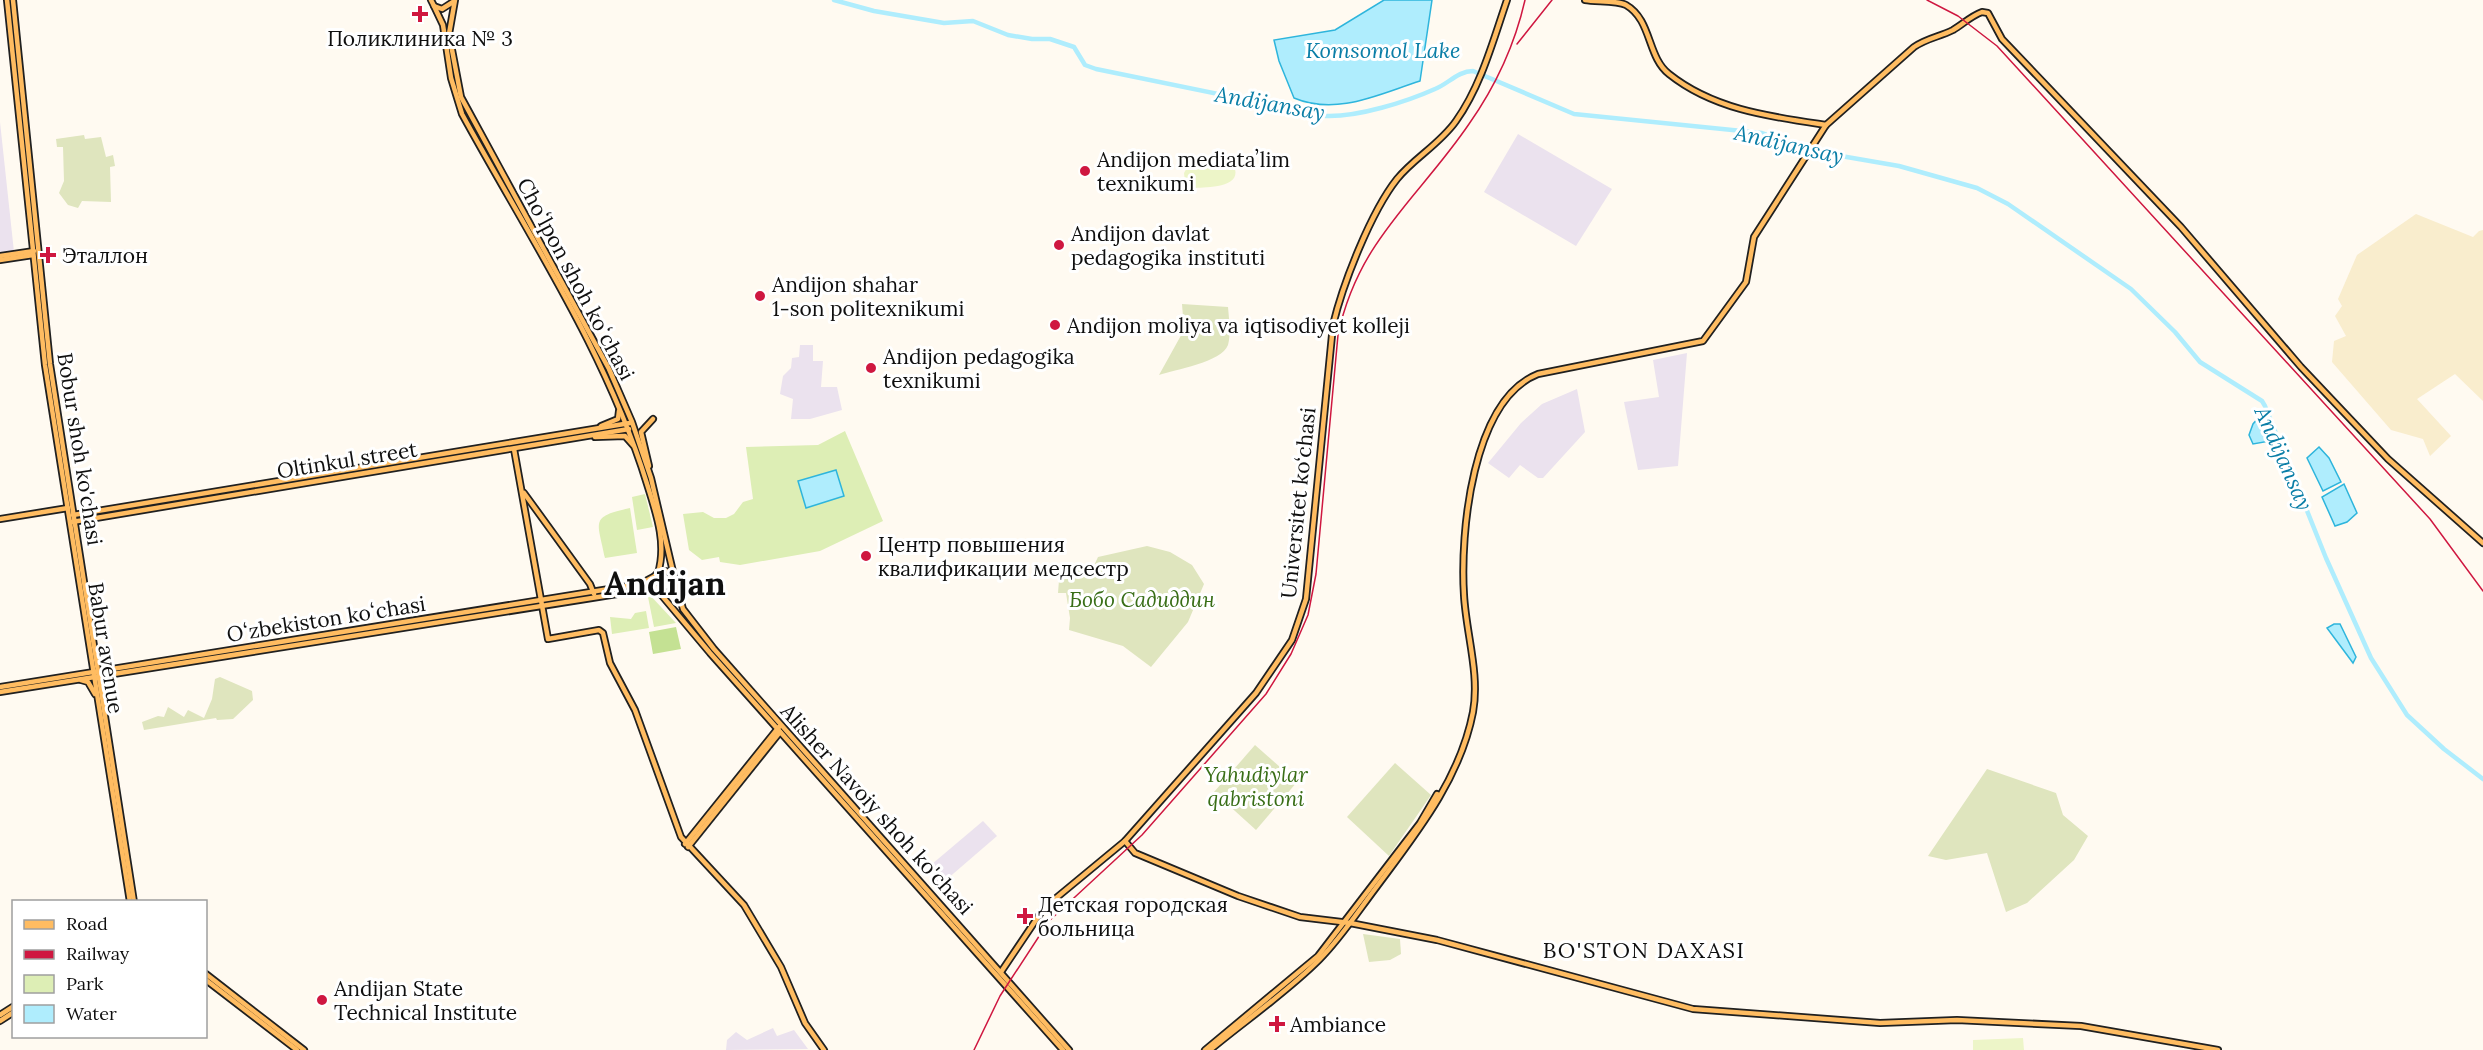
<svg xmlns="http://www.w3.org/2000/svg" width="2483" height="1050" font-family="Lora,serif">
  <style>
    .industrial { fill: #ebe2ee }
    .farmland { fill: #f9edcd }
    .green { fill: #ddeeb5 }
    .forest { fill: #c4e193 }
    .cemetery { fill: #dfe5be }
    .pitch { fill: #edf5c8 }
    .water { fill: #afedfd; stroke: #2eb5dc; stroke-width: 1.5 }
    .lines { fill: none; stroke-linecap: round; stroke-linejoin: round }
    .river { stroke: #afedfd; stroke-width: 4.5 }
    .major-casing { stroke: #202020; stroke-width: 8 }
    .major { stroke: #ffbc61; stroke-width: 4.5 }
    .rail { stroke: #cf1740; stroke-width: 1.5 }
    .poi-dot { fill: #cf1740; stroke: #fff; stroke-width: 2 }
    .labels { text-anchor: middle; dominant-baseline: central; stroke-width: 6; stroke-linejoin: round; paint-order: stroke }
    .poi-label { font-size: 21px; fill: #0f0f0f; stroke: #fff; text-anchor: start }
    .street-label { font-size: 21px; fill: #0f0f0f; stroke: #fff }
    .park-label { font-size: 21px; font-style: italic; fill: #396e17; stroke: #fff }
    .water-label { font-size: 22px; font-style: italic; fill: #0a7ea7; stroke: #fff }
    .neighbourhood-label { font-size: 22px; letter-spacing: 1.5px; fill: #0f0f0f; stroke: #fff }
    .town-label { font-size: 33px; font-weight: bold; fill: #0f0f0f; stroke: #fff }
  </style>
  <rect width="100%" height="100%" fill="#fffaf1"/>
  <!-- industrial -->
  <g class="industrial">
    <path d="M0,122L14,252L0,254Z"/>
    <path d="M1518,134L1612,189L1576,246L1484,192Z"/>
    <path d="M800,345H813V361H823L821,387H837L842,410L810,419H791L793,399L780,394L783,376L791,368L792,358L799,357Z"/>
    <path d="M1687,353L1678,466L1638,470L1624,402L1659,397L1653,360Z"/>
    <path d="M1577,389L1585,432L1543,478H1538L1520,465L1509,478L1488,463L1521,423L1542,404Z"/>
    <path d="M983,821L997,836L939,886L925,870Z"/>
    <path d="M773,1028L777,1036L794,1030L808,1049L726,1050L727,1040L736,1032L747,1040Z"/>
  </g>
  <!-- farmland -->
  <path class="farmland" d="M2416,214L2473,237L2479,231L2483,230V401L2455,374L2417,399L2451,436L2430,456L2423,439L2391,430L2332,362L2334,341L2346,336L2335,316L2342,306L2338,299L2357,255Z"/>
  <!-- green -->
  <g class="green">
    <path d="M845,431L883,521L820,551L740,565L720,562L719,557L702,560L689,550L683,514L703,512L714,518H726L734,514L743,502L753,499L746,447L818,445Z"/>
    <path d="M645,494L653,527L637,530L632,497Z"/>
    <path d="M630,508L637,553L605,558C598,521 589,517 630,508Z"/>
    <path d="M647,592L676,623L654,627Z"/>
    <path d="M646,611L649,628L612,634L610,617L631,619L635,613Z"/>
  </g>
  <!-- forest -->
  <path class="forest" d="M676,627L681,649L653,654L649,632Z"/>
  <!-- cemetery -->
  <g class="cemetery">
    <path d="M84,135L85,139L101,137L106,157L113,155L115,166L110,167L111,202L82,201L78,208L68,205L59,193L64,181L63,147H57L56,139Z"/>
    <path d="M1182,304L1228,307C1229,318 1231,335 1228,345C1222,362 1174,370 1159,375L1184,330Z"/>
    <path d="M1147,546L1170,552L1192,565L1204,584L1188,622L1151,667L1123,646L1069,630L1070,618L1066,593H1058L1059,580C1069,570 1077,568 1091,572L1098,557Z"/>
    <path d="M220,677L252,691L253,700L233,719L217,720L216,718L144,730L142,722L158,716L164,717L168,707L184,717L188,710L204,718L212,699L215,679Z"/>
    <path d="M1255,745L1297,782L1256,830L1214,792Z"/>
    <path d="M1395,763L1431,795L1389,856L1347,817Z"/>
    <path d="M1987,769L2056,793L2063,815L2088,836L2074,860L2027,903L2006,912L1987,853L1946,860L1928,856Z"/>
    <path d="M1363,934L1400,939L1401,954L1390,960L1369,962Z"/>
  </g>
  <!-- pitch -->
  <g class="pitch">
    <path d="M1224,159C1229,161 1233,163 1235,169C1240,188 1207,187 1195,188L1185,182L1184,173L1188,166Z"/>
    <path d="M2023,1038L2024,1050H1973V1040Z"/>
  </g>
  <!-- water -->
  <g class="water">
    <path d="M1384,0H1432L1420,81C1379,94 1337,116 1294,98L1279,61L1274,40L1335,30Z"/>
    <path d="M2260,416L2270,441L2253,444L2249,435L2253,424Z"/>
    <path d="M2319,447L2329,458L2341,482L2323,491L2307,458Z"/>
    <path d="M836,470L844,496L806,508L798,481Z"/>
    <path d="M2344,484L2357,513L2347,522L2335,526L2322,497Z"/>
    <path d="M2334,624H2340L2356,657L2353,663L2327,628Z"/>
  </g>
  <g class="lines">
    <!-- river -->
    <path class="river" d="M834,0L874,11L944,23L973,21L1008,35L1032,39H1050L1074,47L1085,65L1096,69L1326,116C1358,117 1406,102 1435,89C1448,84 1458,71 1473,71L1574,114L1762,133L1812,151L1899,166L1977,188L2008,204L2131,289L2175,332L2200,362L2262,401L2265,406L2326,558L2371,658L2407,715L2444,749L2483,779"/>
    <!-- major casing -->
    <g class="major-casing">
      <g id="major">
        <path d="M7,0L45,365L130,902"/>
        <path d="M13,0L50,364L134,902"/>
        <path d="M431,0L434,6L442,9L453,2"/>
        <path d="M455,0L449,34L461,97L609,369L632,422L651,478L674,576"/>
        <path d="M1585,0C1596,2 1617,0 1626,5C1652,20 1647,57 1669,74C1714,110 1772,117 1826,125"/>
        <path d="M434,6L443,25L451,78L462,114C528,235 606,351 647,484C656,513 667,543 658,573"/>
        <path d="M0,256L34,251"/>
        <path d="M0,260L33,255"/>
        <path d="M601,426L618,419L619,411"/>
        <path d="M595,437L625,436L633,445"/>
        <path d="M514,449L548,639L599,630L603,633L610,663L635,710L681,837L744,905L781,967L805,1023L824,1050"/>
        <path d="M649,466L641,432L653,419"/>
        <path d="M524,493L590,584L594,594"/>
        <path d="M73,515L630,423"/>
        <path d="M0,519L68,508"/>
        <path d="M72,522L629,429"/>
        <circle cx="664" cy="582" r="11"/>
        <path d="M675,580L683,609L714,649L1069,1050"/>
        <path d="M658,591L710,653L1063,1050"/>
        <path d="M81,680L88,682L95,694"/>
        <path d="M0,687L640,584L655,576"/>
        <path d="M0,692L655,588"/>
        <path d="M1125,841L1135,853L1238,896L1300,917L1350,923L1437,940L1693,1009L1880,1023L1957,1020L2081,1026L2218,1050"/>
        <path d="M685,844L779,727"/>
        <path d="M688,847L780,732"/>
        <path d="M1001,972L1044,908L1125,841L1256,693L1292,640L1306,599L1333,325C1343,283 1371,212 1397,179C1414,158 1440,144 1456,121C1481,86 1493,41 1507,0"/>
        <path d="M206,974L304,1050"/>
        <path d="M206,980L297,1050"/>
        <path d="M0,1015L14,1006"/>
        <path d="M0,1021L14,1012"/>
        <path d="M1205,1050L1318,956L1420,823L1437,794"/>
        <path d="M1210,1050C1246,1020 1286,993 1319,960C1340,939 1357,913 1375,889C1415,835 1460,780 1473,712C1480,674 1466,633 1464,595C1460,533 1472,400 1538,374L1703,341L1746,282L1754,237L1826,125L1914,47C1927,38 1939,37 1953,30C1963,24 1971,16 1982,12L1988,13L2002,39L2181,227L2301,367L2388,459L2483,543"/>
      </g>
    </g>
    <!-- major -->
    <use href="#major" class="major"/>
    <!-- rail -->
    <g class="rail">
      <path d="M1927,0L1958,16L1997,46L2430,519L2483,591"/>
      <path d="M1517,44L1552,0"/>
      <path d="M974,1050L1000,996L1049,921L1142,835L1266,694L1291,654L1308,615L1316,574L1338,335C1358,240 1418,199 1469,124C1495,87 1515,44 1525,0"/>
    </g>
  </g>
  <!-- markers -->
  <g class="poi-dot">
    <path d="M417 5h6v6h6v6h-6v6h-6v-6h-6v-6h6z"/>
    <circle cx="1085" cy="171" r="6"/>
    <circle cx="1059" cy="245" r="6"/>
    <path d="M45 246h6v6h6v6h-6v6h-6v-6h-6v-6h6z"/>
    <circle cx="760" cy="296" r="6"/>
    <circle cx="1055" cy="325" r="6"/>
    <circle cx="871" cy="368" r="6"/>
    <circle cx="866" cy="556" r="6"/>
    <path d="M1022 907h6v6h6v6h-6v6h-6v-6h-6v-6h6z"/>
    <circle cx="322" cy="1000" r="6"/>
    <path d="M1274 1015h6v6h6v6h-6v6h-6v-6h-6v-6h6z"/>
  </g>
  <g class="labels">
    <!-- poi labels -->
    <g class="poi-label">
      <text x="420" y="38" text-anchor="middle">Поликлиника № 3</text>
      <text x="1097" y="159">Andijon mediataʼlim<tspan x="1097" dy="24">texnikumi</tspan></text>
      <text x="1071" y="233">Andijon davlat<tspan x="1071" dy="24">pedagogika instituti</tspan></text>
      <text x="62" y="255">Эталлон</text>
      <text x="772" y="284">Andijon shahar<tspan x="772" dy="24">1-son politexnikumi</tspan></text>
      <text x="1067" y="325">Andijon moliya va iqtisodiyet kolleji</text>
      <text x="883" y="356">Andijon pedagogika<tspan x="883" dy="24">texnikumi</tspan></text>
      <text x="878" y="544">Центр повышения<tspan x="878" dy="24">квалификации медсестр</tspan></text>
      <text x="1038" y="904">Детская городская<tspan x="1038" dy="24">больница</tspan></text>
      <text x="334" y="988">Andijan State<tspan x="334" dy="24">Technical Institute</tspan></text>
      <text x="1290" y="1024">Ambiance</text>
    </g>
    <!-- street labels -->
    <g class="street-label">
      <text transform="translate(576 279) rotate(62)">Choʻlpon shoh koʻchasi</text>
      <text transform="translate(80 449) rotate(81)">Bobur shoh ko'chasi</text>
      <text transform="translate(347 460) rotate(-9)">Oltinkul street</text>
      <text transform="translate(1298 503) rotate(-84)">Universitet kо‘chasi</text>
      <text transform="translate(326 619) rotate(-9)">Oʻzbekiston koʻchasi</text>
      <text transform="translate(106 648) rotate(81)">Babur avenue</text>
      <text transform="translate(877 809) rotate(48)">Alisher Navoiy shoh ko'chasi</text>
    </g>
    <!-- park labels -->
    <g class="park-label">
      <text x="1142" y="599">Бобо Садиддин</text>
      <text x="1256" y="774">Yahudiylar<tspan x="1256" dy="24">qabristoni</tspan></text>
    </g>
    <!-- water labels -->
    <g class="water-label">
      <text x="1383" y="50">Komsomol Lake</text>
      <text transform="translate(1270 103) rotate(10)">Andijansay</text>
      <text transform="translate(1789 144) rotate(13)">Andijansay</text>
      <text transform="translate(2284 458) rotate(66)">Andijansay</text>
    </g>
    <!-- neighbourhood labels -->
    <g class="neighbourhood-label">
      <text x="1644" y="950">BO'STON DAXASI</text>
    </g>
    <!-- town labels -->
    <g class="town-label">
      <text x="665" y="583">Andijan</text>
    </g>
  </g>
  <!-- legend -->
  <rect x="12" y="900" width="195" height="138" fill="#ffffff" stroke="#9f9f9f" stroke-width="1.5"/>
  <rect x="24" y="920" width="30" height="9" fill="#ffbc61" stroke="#9f9f9f" stroke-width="1.5"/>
  <text x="66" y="930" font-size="18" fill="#0f0f0f">Road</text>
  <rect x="24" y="950" width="30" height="9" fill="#cf1740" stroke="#9f9f9f" stroke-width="1.5"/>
  <text x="66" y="960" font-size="18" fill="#0f0f0f">Railway</text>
  <rect x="24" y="975" width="30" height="18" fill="#ddeeb5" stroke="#9f9f9f" stroke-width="1.5"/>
  <text x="66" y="990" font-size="18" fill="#0f0f0f">Park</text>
  <rect x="24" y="1005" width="30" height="18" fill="#afedfd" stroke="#9f9f9f" stroke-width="1.5"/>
  <text x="66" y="1020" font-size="18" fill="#0f0f0f">Water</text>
</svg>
